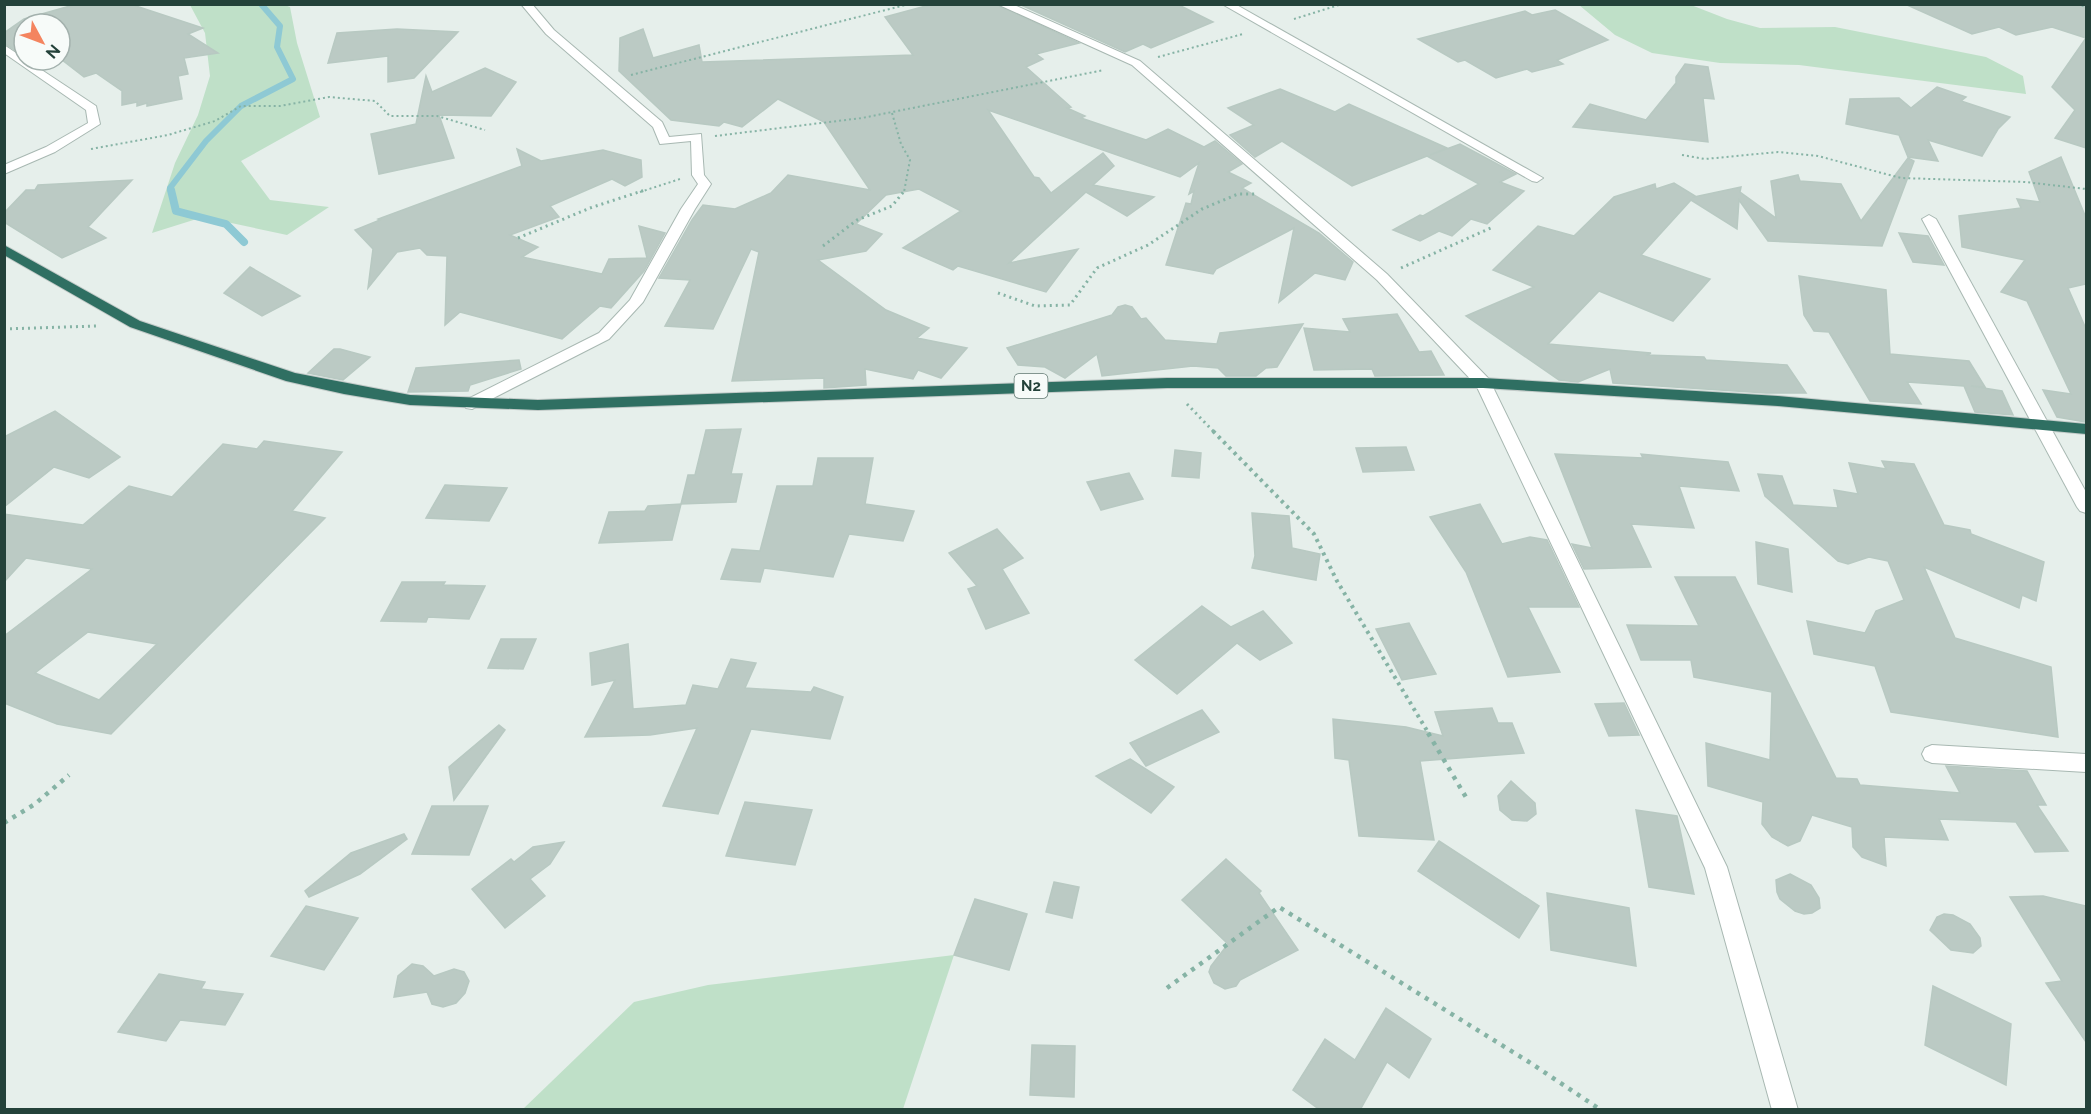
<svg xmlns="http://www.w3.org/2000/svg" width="2091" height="1114" font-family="Raleway,sans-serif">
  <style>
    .green { fill: #bfe0c8 }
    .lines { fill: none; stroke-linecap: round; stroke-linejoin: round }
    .stream-far1 { stroke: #8ec9d4; stroke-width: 6 }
    .stream { stroke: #8ec9d4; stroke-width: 8 }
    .building { fill: #bbcac4; stroke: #b8c9c2; stroke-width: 1.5; fill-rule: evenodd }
    .street-casing { stroke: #a8b8b2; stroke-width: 2 }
    .highway-casing { stroke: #c2cac8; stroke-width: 2 }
    .path-far3 { stroke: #86b3a5; stroke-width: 2; stroke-dasharray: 2 3; stroke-linecap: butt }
    .path-far2 { stroke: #86b3a5; stroke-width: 3; stroke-dasharray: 2 4; stroke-linecap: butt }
    .path-far1 { stroke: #86b3a5; stroke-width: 4; stroke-dasharray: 3 4.5; stroke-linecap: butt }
    .path { stroke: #86b3a5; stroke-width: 4.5; stroke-dasharray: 4 6; stroke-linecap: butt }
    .street { fill: #fff; fill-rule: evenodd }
    .highway { fill: #2f6f62; fill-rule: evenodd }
    .labels { text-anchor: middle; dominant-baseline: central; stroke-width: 5; stroke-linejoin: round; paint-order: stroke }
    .shield { fill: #f7fbf9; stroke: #637a73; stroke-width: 1.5 }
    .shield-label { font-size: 15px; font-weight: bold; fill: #24423a }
  </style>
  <rect width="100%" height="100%" fill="#e6efeb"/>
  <!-- green -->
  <g class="green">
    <path d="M282,4L290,7L297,43L320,117L241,161L270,200L329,207L287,235L203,217L152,233L175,163L198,115L210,76L205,33L190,5Z"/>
    <path d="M1579,5H1691L1727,19L1760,28L1835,27L1986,57L2023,76L2026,94L1799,65L1720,63L1652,53L1615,35Z"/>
    <path d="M954,955L903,1109L522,1110L634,1002L708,985Z"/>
  </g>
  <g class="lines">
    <!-- stream-far1 -->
    <path class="stream-far1" d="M171,192L170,188L206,141L241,106L293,79L277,47L280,26L261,4"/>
    <!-- stream -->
    <path class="stream" d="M171,190L176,211L226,224L244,242"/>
  </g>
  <!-- building -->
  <g class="building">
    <path d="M77,4H130L203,28L188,34L218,53L184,58L188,74L178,76L182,99L147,106V103L137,106V102L122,105V91L96,73L84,77L62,60L40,66L31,60H60V24H24V56L4,43V33L24,19Z"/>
    <path d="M933,4H995L1079,43L1036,54L1043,59L1026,67L1071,107L1067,108L1085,116L1081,118L1146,140L1168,129L1204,147L1215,141L1242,164L1228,172L1251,183L1242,188L1319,233L1353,262L1345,280L1315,273L1279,302L1294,228L1216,269L1213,274L1166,265L1186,203L1191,204L1194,191L1189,194L1199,163L1180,177L988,110L1034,177L1039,178L1051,193L1103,153L1114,166L1093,185L1154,197L1127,216L1086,192L1009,263L1078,249L1046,292L958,266L953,270L903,248L961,211L919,189L886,195L856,224L882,234L866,251L818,260L886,310L929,328L917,338L967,348L941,378L918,370L913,379L865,369L866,385L824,388V378L732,381L759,252L751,249L713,329L665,326L690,280L659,278L692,220L703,205L735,209L771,193L788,175L870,190L824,122L778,99L742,127L724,122L719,126L671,120L619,71L620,38L643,29L653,58L699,45L702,62L913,55L885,17Z"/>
    <path d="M1019,4H1177L1213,22L1151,48L1143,44L1125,52Z"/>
    <path d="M1905,4H2086V148L2055,138L2075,110L2052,87L2086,38L2052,27L2016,35L1999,27L1972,34Z"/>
    <path d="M1555,10L1608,40L1557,60L1563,64L1532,72L1527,69L1496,78L1465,60L1458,62L1418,39L1525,11L1532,15Z"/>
    <path d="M397,29L458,32L414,78L388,82V56L328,63L337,33Z"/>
    <path d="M1685,64L1708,67L1714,99L1703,98L1708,142L1573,127L1590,104L1646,120L1676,83V77Z"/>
    <path d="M485,68L516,82L491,116L439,115L454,158L379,174L371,134L416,124L426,76L432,92Z"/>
    <path d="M1937,87L1966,97L1961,101L2010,117L1998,129L1982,156L1928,140L1938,161L1908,157L1899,135L1846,124L1850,99L1899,98L1911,108Z"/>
    <path d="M1280,89L1335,112L1349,104L1447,148L1430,155L1460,144L1516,174L1500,182L1524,191L1487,224L1471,219L1452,236L1439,231L1420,241L1393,230L1420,215L1423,216L1479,184L1427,156L1352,186L1282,141L1255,157L1230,135L1254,125L1228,108Z"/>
    <path d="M517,149L541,161L603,150L641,160L642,177L625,186L612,179L550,206L559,217L510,235L538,247L522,257L602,274L609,259L647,258L639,226L665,233L644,271L611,308L600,306L562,339L460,312L445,325L447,256L427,255L420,248L397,252L368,288L373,249L355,230L380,220L378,219L522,166Z"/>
    <path d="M2061,157L2086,218V284L2068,288L2086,329V422L2057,417L2043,390L2071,394L2027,301L2001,292L2025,260L1962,247L1959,216L2021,208L2017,199L2040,202L2029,172Z"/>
    <path d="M1908,158L1914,161L1882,246L1768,241L1739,200L1737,229L1691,200L1641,255L1710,279L1673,321L1599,291L1548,344L1651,353L1646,355L1704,357L1706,360L1787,365L1806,393H1766L1613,383L1610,369L1578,382L1559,380L1466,316L1534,287L1493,270L1538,226L1574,236L1614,197L1655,184L1656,189L1674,183L1695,196L1694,197L1741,187L1740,192L1776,218L1771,181L1798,175L1800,181L1841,184L1861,221Z"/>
    <path d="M132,180L88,227L106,238L62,258L4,222V213L26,190H35L38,185Z"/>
    <path d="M1899,233L1928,236L1944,265L1913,262Z"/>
    <path d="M250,267L300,296L262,316L224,293Z"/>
    <path d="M1799,276L1886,290L1890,354L1969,361L1985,387L1971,386L2002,391L2013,415L1975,412L1964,386L1907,382L1921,404L1870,401L1829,332L1814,331L1804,315Z"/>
    <path d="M1125,305L1132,307L1141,319L1146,318L1165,340L1217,344L1220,333L1303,324L1277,367L1266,368L1256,376H1226L1218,368L1193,366L1102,376L1097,354L1065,378L1045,367L1018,365L1007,348L1112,315L1118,307Z"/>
    <path d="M1397,314L1419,352L1431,351L1444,375L1375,376L1372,369L1314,370L1304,328L1350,332L1343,319Z"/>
    <path d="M334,349H340L370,357L343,380L308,373Z"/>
    <path d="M519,360L521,369L470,385L468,391L408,392L416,368Z"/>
    <path d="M55,411L120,457L89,478L54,467L4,507V437Z"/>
    <path d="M741,429L731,474H742L736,502L681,504L688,475H695L706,430Z"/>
    <path d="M264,441L342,452L292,511L325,518L111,734L57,724L4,703V636L92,569L26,558L4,582V514L83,525L129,486L172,497L223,444L257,449ZM88,632L157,644L99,700L35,673Z"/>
    <path d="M1406,447L1414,470L1363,472L1356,448Z"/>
    <path d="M1175,450L1201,453L1199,478L1172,476Z"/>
    <path d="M1555,454L1643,458L1641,454L1728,462L1739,491L1679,486L1694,528L1631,524L1651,567L1584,569L1572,544L1592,548Z"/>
    <path d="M818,458H873L865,504L914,511L903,541L849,534L833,577L764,568L760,582L721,579L732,549L760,551L777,486H813Z"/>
    <path d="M1882,461L1914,464L1944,525L1970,530L1971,534L2044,562L2036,601L2022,595L2019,608L1924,567L1955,638L2051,667L2058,737L1891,712L1875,666L1814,654L1807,621L1865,633L1876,611L1904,600L1888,561L1869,557L1848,564L1838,561L1765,496L1758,474L1782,476L1793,505L1838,508L1834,490L1858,494L1849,463L1886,469Z"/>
    <path d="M1129,473L1143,499L1101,510L1087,482Z"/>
    <path d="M445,485L507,488L489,521L426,518Z"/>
    <path d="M681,504L672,540L599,543L609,512L645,511L648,506Z"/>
    <path d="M1480,504L1502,544L1530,537L1547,540L1579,607H1528L1560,672L1508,677L1466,572L1430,517Z"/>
    <path d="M1252,513L1289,516L1292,548L1320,554L1316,580L1252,568L1255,556Z"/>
    <path d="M997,529L1023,558L1002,569L1029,613L986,629L968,589L977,586L949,553Z"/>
    <path d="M1756,542L1788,549L1792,592L1758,584Z"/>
    <path d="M1675,577H1735L1836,778L1857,779L1860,785L1960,793L1946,766L2027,771L2046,805H2037L2068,851L2035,852L2016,822L1939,819L1948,840L1884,837L1886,866L1862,857L1853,847L1852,827L1812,815L1800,841L1788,846L1772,837L1762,824L1763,802L1708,786L1706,743L1770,760L1772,692L1694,677L1691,660H1641L1627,625L1699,626Z"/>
    <path d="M402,582H445L443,585L485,586L469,619L428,617L426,622L381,621Z"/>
    <path d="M1202,606L1231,627L1263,611L1292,643L1260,660L1237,643L1177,694L1135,660Z"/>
    <path d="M1409,623L1436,674L1402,680L1376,629Z"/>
    <path d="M501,639H536L523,669L488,668Z"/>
    <path d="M628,644L633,709L686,705L693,685L718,689L731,659L756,663L745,688L811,692L814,687L843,697L830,739L751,729L718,814L663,806L697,728L650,735L585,737L615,680L592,685L590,653Z"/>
    <path d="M1624,703L1639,735L1609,736L1595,704Z"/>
    <path d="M1492,708L1498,723H1512L1524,753L1420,761L1434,840L1359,836L1349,760L1335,758L1333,719L1406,727L1443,736L1435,712Z"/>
    <path d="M1202,710L1219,732L1146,766L1130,743Z"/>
    <path d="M499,725L505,730L454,800L449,767Z"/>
    <path d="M1130,759L1174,787L1151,813L1096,776Z"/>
    <path d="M1511,781L1535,803L1536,814L1527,821L1512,820L1500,810L1498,796Z"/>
    <path d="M745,802L812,810L795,865L726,856Z"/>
    <path d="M432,806H488L469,855L412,854Z"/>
    <path d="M1636,810L1677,816L1694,894L1649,887Z"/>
    <path d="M404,834L407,839L360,874L309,897L305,891L351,853Z"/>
    <path d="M1439,841L1539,906L1519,938L1418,871Z"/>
    <path d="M564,842L550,864L530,879L545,896L505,928L472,889L511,859L514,862L533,847Z"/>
    <path d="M1226,859L1261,891L1259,893L1298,950L1240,980L1236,986L1225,989L1214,983L1209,972L1211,966L1228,944L1182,900Z"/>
    <path d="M1790,874L1811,885L1819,898L1820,908L1812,913L1804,914L1795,911L1780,899L1777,892L1776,880Z"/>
    <path d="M1054,882L1079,887L1072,918L1046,912Z"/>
    <path d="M1547,893L1629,908L1636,966L1551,950Z"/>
    <path d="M2043,896L2086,906V1042L2046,983L2062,981L2010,897Z"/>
    <path d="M975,899L1027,914L1009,970L954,955Z"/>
    <path d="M306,906L358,918L324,970L271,956Z"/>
    <path d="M1944,914L1953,915L1970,924L1980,938L1981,946L1973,953L1951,950L1930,930L1937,917Z"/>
    <path d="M412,964L423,966L434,976L454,969L464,972L469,981L465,993L456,1003L443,1007L432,1004L427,992L394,997L398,976Z"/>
    <path d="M159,974L205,982L201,989L243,994L225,1025L180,1020L166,1041L118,1032Z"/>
    <path d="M1933,986L2011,1024L2006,1085L1925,1045Z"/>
    <path d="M1386,1008L1431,1039L1409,1078L1387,1062L1360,1110H1320L1293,1090L1325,1039L1355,1060Z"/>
    <path d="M1032,1045L1075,1046L1074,1097L1030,1095Z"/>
  </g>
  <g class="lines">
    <!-- street casing -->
    <g class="street-casing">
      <g id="street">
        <path d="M521,4H532L554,30L662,122L669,137L701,134L704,175L711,184L695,209L643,302L609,339L472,409L466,408L464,404L466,400L599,333L630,300L681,209L698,184L692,175L691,141L660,144L653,127L546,34Z"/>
        <path d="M997,4H1012L1140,61L1387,274L1489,379L1727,867L1798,1110H1772L1705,868L1476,385L1377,280L1132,65Z"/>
        <path d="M1222,4H1235L1543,178L1537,182L1532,181Z"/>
        <path d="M4,45L96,106L100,124L55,152L4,174V165L46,147L88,123L86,110L4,53Z"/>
        <path d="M1929,215L1936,219L2086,492V513L2080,511L2077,507L1922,219Z"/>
        <path d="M1932,745L2086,754V772L1932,763L1925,760L1922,754L1925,748Z"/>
      </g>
    </g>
    <!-- highway casing -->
    <g class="highway-casing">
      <path id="highway" d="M4,245L140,321L295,373L410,395L538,400L1167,378H1483L1778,396L2086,424V434L1778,406L1483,388H1167L538,410L410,405L344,394L286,381L130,327L4,255Z"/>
    </g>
    <!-- path-far3 -->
    <g class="path-far3">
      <path d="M2077,4L2086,7"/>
      <path d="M1294,19L1342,4"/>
      <path d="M1158,57L1243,34"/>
      <path d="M631,75L909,4"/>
      <path d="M892,113L901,144L910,160L904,192"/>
      <path d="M715,136L862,118L1104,70"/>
      <path d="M91,149L168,135L215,121L241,106H280L329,97L375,101L390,116H437L485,130"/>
      <path d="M1682,155L1705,159L1778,152L1818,156L1901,178L2025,182L2086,189"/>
      <path d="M640,192L680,179"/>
    </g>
    <!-- path-far2 -->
    <g class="path-far2">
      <path d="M518,238L590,208L645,190"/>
      <path d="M823,246L857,220L892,206L905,190"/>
      <path d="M1401,268L1493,227"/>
      <path d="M998,293L1035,306L1070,305L1097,268L1148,245L1202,209L1238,194H1255"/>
      <path d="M4,329L96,326"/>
      <path d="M1187,404L1214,432"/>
    </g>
    <!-- path-far1 -->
    <path class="path-far1" d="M1213,431L1314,534L1337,581L1429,734"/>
    <!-- path -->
    <g class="path">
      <path d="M1428,733L1467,799"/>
      <path d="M4,823L35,804L69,775"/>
      <path d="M1167,988L1279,907L1529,1062L1601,1110"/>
    </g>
    <!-- street -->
    <use href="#street" class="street"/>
    <!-- highway -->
    <use href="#highway" class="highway"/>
  </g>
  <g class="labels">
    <!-- shield labels -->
    <rect class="shield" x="1014.5" y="374" width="33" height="24" rx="4.5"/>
    <g class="shield-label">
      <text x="1031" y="386">N2</text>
    </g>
  </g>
  <!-- border -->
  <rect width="2091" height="1114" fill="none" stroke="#24423a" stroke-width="12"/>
  <!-- north arrow -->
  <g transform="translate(42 42) rotate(131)"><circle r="28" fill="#f7fbf9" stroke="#a3b1ad" stroke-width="1.5"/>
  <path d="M0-4.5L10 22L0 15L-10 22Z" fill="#f4845f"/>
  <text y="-9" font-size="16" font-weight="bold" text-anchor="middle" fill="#24423a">N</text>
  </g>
</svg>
